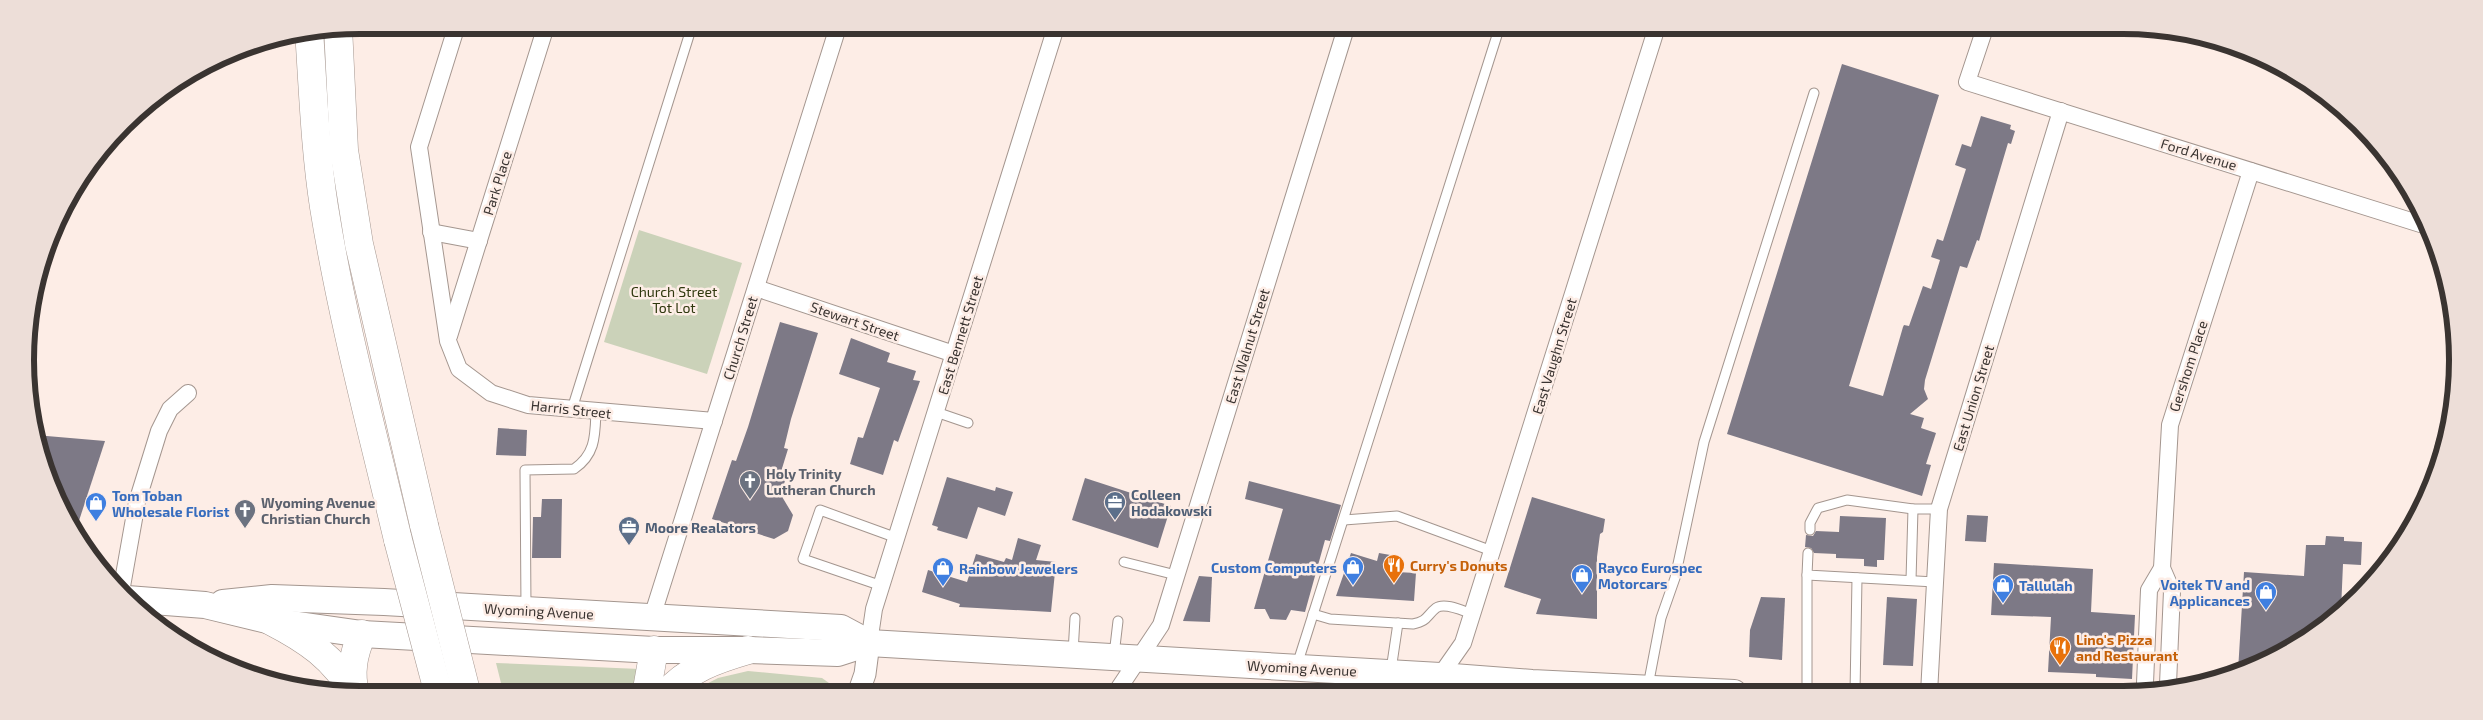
<svg xmlns="http://www.w3.org/2000/svg" width="2483" height="720" font-family="'Exo 2',sans-serif">
  <style>
    .green { fill: #cbd2b9 }
    .building { fill: #7d7986 }
    .lines { fill: none; stroke-linecap: round; stroke-linejoin: round }
    .service-casing { stroke: #a4968f; stroke-width: 11 }
    .minor-casing { stroke: #a4968f; stroke-width: 18 }
    .tertiary-casing { stroke: #a4968f; stroke-width: 23 }
    .primary-casing { stroke: #a4968f; stroke-width: 28 }
    .motorway-casing { stroke: #a4968f; stroke-width: 29 }
    .service { stroke: #fff; stroke-width: 9 }
    .minor { stroke: #fff; stroke-width: 16 }
    .tertiary { stroke: #fff; stroke-width: 21 }
    .primary { stroke: #fff; stroke-width: 26 }
    .motorway { stroke: #fff; stroke-width: 28 }
    .motorway-bridge-casing { stroke: #a4968f; stroke-width: 29; stroke-linecap: butt }
    .motorway-bridge { stroke: #fff; stroke-width: 28 }
    .labels { text-anchor: middle; dominant-baseline: central; stroke-width: 5; stroke-linejoin: round; paint-order: stroke }
    .street-label { font-size: 14px; fill: #3a3431; stroke: #fdede6 }
    .park-label { font-size: 14px; fill: #2f380e; stroke: #fdede6 }
    .worship-label { font-size: 14px; font-weight: bold; fill: #5b616d; stroke: #fdede6; text-anchor: start }
    .service-label { font-size: 14px; font-weight: bold; fill: #4e5e75; stroke: #fdede6; text-anchor: start }
    .shop-label { font-size: 14px; font-weight: bold; fill: #366cbe; stroke: #fdede6; text-anchor: start }
    .food-label { font-size: 14px; font-weight: bold; fill: #c56008; stroke: #fdede6; text-anchor: start }
    .rim { fill: none; stroke: #3a3431; stroke-width: 6 }
  </style>
  <rect width="100%" height="100%" fill="#fdede6"/>
  <!-- green -->
  <g class="green">
    <path d="M639,230L742,263L707,374L604,342Z"/>
    <path d="M496,663L640,669L635,695H504Z"/>
    <path d="M748,671L822,678L829,683L836,694H687L718,678Z"/>
  </g>
  <!-- building -->
  <g class="building">
    <path d="M1842,64L1939,95L1849,386L1883,396L1903,327L1904,325L1909,326L1923,286L1931,289L1940,260L1931,257L1937,239L1943,241L1966,169L1955,165L1962,144L1971,147L1981,116L2011,125L2010,129L2015,131L2011,144L2008,143L1979,241L1977,240L1967,268L1960,266L1925,380L1924,389L1928,399L1910,414L1924,418L1921,428L1936,433L1926,464L1931,465L1922,496L1727,434Z"/>
    <path d="M780,322L818,333L791,419L784,448L788,449L780,475L786,477L781,495L793,515L788,531L774,539L712,519L732,460L736,461L748,427Z"/>
    <path d="M851,338L890,353L887,362L916,371L913,380L920,381L898,442L894,440L883,475L850,464L858,437L863,438L880,388L839,374Z"/>
    <path d="M498,428L527,430L526,456L496,455Z"/>
    <path d="M35,435L105,441L75,533L60,508L36,447Z"/>
    <path d="M947,477L995,491L996,487L1013,492L1005,516L978,507L967,539L937,530L938,527L932,525Z"/>
    <path d="M1085,478L1171,506L1158,548L1072,520Z"/>
    <path d="M1249,481L1341,505L1330,541L1325,540L1305,612L1291,610L1286,620L1270,619L1265,609H1254L1283,509L1245,499Z"/>
    <path d="M1532,497L1605,519L1603,532L1600,534L1597,557V619L1536,614L1541,599L1504,587Z"/>
    <path d="M542,499H562L561,558H532L533,517H541Z"/>
    <path d="M1967,515L1988,516L1986,542L1965,541Z"/>
    <path d="M1840,516L1886,518L1884,560H1877V567L1864,566V559L1836,558V554L1814,553L1811,548L1805,547L1806,535L1813,536L1816,531L1839,532Z"/>
    <path d="M2326,536L2344,537V541L2362,542L2361,565L2343,564L2341,610L2271,661L2238,671L2244,572L2304,576L2306,545H2325Z"/>
    <path d="M1018,538L1041,545L1036,560L1056,562L1051,612L959,607L960,604L922,592L928,570L967,582L976,554L1004,562L1006,558L1012,560Z"/>
    <path d="M1351,553L1377,561L1379,553L1396,556V572L1416,573L1414,601L1336,596Z"/>
    <path d="M1994,563L2093,569L2091,612L2135,615L2132,679L2096,677V674L2048,672L2051,617L1991,615Z"/>
    <path d="M1199,576L1212,577L1210,622L1183,621Z"/>
    <path d="M1761,597L1785,598L1782,660L1749,657L1750,630Z"/>
    <path d="M1887,597L1917,599L1913,666L1883,665Z"/>
  </g>
  <g class="lines">
    <!-- service casing -->
    <g class="service-casing">
      <g id="service">
        <path d="M572,409L692,26"/>
        <path d="M936,412L968,423"/>
        <path d="M1344,520L1397,516L1492,551"/>
        <path d="M1810,530V523L1818,508L1847,500L1913,509H1939"/>
        <path d="M1808,553L1807,575L1935,582"/>
        <path d="M1124,562L1176,575"/>
        <path d="M1911,580L1913,509"/>
        <path d="M882,586L803,559L820,510L897,538"/>
        <path d="M526,607L525,470L574,469C596,454 595,435 596,411"/>
        <path d="M1313,614L1330,619L1413,624C1428,621 1426,616 1436,608C1445,602 1463,611 1472,614"/>
        <path d="M1073,653L1075,618"/>
        <path d="M1114,655L1118,621"/>
        <path d="M1297,665L1499,29"/>
        <path d="M1391,670L1398,623"/>
        <path d="M1648,686L1661,618L1675,578L1704,442L1814,93"/>
        <path d="M1807,693V575"/>
        <path d="M1855,693L1857,578"/>
      </g>
    </g>
    <!-- minor casing -->
    <g class="minor-casing">
      <g id="minor">
        <path d="M457,25L419,147L448,341L459,369L491,393L528,405L714,421"/>
        <path d="M1984,31L1967,82L2430,227"/>
        <path d="M431,232L479,241"/>
        <path d="M756,288L954,354"/>
        <path d="M449,336L546,26"/>
        <path d="M2441,457L2453,413"/>
        <path d="M2162,568L2172,591L2168,684L2165,692"/>
        <path d="M121,592L137,502L159,431L170,409L188,393"/>
        <path d="M652,617L838,27"/>
        <path d="M869,643L874,609L1056,27"/>
        <path d="M2148,692L2145,683L2149,590L2162,568L2170,425L2251,171"/>
        <path d="M1428,693L1463,643L1656,30"/>
        <path d="M1929,693L1939,509L2061,111"/>
        <path d="M1115,694L1161,625L1346,28"/>
      </g>
    </g>
    <!-- tertiary casing -->
    <g class="tertiary-casing">
      <path id="tertiary" d="M858,694L865,674L869,643"/>
    </g>
    <!-- primary casing -->
    <g class="primary-casing">
      <g id="primary">
        <path d="M127,599L205,605L271,621L362,634L654,650H748L838,653L869,643L1440,676L1532,683L1734,693"/>
        <path d="M223,603L272,598L384,602L841,628L869,643"/>
      </g>
    </g>
    <!-- motorway casing -->
    <g class="motorway-casing">
      <g id="motorway">
        <path d="M338,27L344,150L359,244L424,525"/>
        <path d="M309,30C313,89 315,149 324,207C342,319 372,430 398,540"/>
        <path d="M271,621C306,639 335,658 354,694"/>
        <path d="M355,694C350,672 353,655 362,634"/>
        <path d="M646,695L654,650"/>
        <path d="M665,695C687,669 717,659 748,650"/>
      </g>
    </g>
    <!-- service -->
    <use href="#service" class="service"/>
    <!-- minor -->
    <use href="#minor" class="minor"/>
    <!-- tertiary -->
    <use href="#tertiary" class="tertiary"/>
    <!-- primary -->
    <use href="#primary" class="primary"/>
    <!-- motorway -->
    <use href="#motorway" class="motorway"/>
    <!-- motorway-bridge casing -->
    <g class="motorway-bridge-casing">
      <g id="motorway-bridge">
        <path d="M424,525L467,695"/>
        <path d="M398,540L439,695"/>
      </g>
    </g>
    <!-- motorway-bridge -->
    <use href="#motorway-bridge" class="motorway-bridge"/>
  </g>
  <!-- icons -->
  <defs>
    <g id="church-pin" transform="scale(1.125)"><path d="M0 17L-7.5 6A9.5 9.5 0 1 1 7.5 6Z" fill="#6b7280" stroke="#fdede6"/><path d="M-1.2-6h2.4v3.5h3.3v2.4h-3.3V6h-2.4V-.1h-3.3v-2.4h3.3Z" fill="#fff"/></g>
    <g id="office-pin" transform="scale(1.125)"><path d="M0 17L-7.5 6A9.5 9.5 0 1 1 7.5 6Z" fill="#5c6f8a" stroke="#fdede6"/><path d="M-6-3h4V-5.5h4V-3h4V5H-6ZM-1-4.5V-3h2v-1.5ZM-6 0V1H6V0Z" fill="#fff"/></g>
    <g id="shop-pin" transform="scale(1.125)"><path d="M0 17L-7.5 6A9.5 9.5 0 1 1 7.5 6Z" fill="#3f7fe0" stroke="#fdede6"/><path d="M-5-2.5h2.3a2.7 3.5 0 0 1 5.4 0H5L5.5 6h-11ZM-1.5-2.5h3a1.5 2.3 0 0 0-3 0Z" fill="#fff"/></g>
    <g id="restaurant-pin" transform="scale(1.125)"><path d="M0 17L-7.5 6A9.5 9.5 0 1 1 7.5 6Z" fill="#e8710a" stroke="#fdede6"/><path d="M-5-6h1v4h1v-4h1v4h1v-4h1v5L-1.5 .5V6h-2V.5L-5-1ZM5-6V6H3V1.5H1.5Q1.5-4 5-6Z" fill="#fff"/></g>
  </defs>
  <g fill-rule="evenodd">
    <use href="#church-pin" x="750" y="481"/>
    <use href="#office-pin" x="1115" y="502"/>
    <use href="#shop-pin" x="96" y="503"/>
    <use href="#church-pin" x="245" y="510"/>
    <use href="#office-pin" x="629" y="527"/>
    <use href="#restaurant-pin" x="1394" y="565"/>
    <use href="#shop-pin" x="1353" y="567"/>
    <use href="#shop-pin" x="943" y="568"/>
    <use href="#shop-pin" x="1582" y="575"/>
    <use href="#shop-pin" x="2003" y="585"/>
    <use href="#shop-pin" x="2266" y="592"/>
    <use href="#restaurant-pin" x="2060" y="647"/>
  </g>
  <g class="labels">
    <!-- street labels -->
    <g class="street-label">
      <text transform="translate(2199 154) rotate(17)">Ford Avenue</text>
      <text transform="translate(497 183) rotate(-73)">Park Place</text>
      <text transform="translate(855 321) rotate(19)">Stewart Street</text>
      <text transform="translate(960 335) rotate(-73)">East Bennett Street</text>
      <text transform="translate(740 338) rotate(-73)">Church Street</text>
      <text transform="translate(1247 346) rotate(-73)">East Walnut Street</text>
      <text transform="translate(1554 356) rotate(-73)">East Vaughn Street</text>
      <text transform="translate(2188 366) rotate(-72)">Gershom Place</text>
      <text transform="translate(1973 398) rotate(-73)">East Union Street</text>
      <text transform="translate(571 409) rotate(6)">Harris Street</text>
      <text transform="translate(539 611) rotate(3)">Wyoming Avenue</text>
      <text transform="translate(1302 668) rotate(3)">Wyoming Avenue</text>
    </g>
    <!-- park labels -->
    <g class="park-label">
      <text x="674" y="291">Church Street<tspan x="674" dy="16">Tot Lot</tspan></text>
    </g>
    <!-- worship labels -->
    <g class="worship-label">
      <text x="766" y="473">Holy Trinity<tspan x="766" dy="16">Lutheran Church</tspan></text>
      <text x="261" y="502">Wyoming Avenue<tspan x="261" dy="16">Christian Church</tspan></text>
    </g>
    <!-- service labels -->
    <g class="service-label">
      <text x="1131" y="494">Colleen<tspan x="1131" dy="16">Hodakowski</tspan></text>
      <text x="645" y="527">Moore Realators</text>
    </g>
    <!-- shop labels -->
    <g class="shop-label">
      <text x="112" y="495">Tom Toban<tspan x="112" dy="16">Wholesale Florist</tspan></text>
      <text x="1337" y="567" text-anchor="end">Custom Computers</text>
      <text x="1598" y="567">Rayco Eurospec<tspan x="1598" dy="16">Motorcars</tspan></text>
      <text x="959" y="568">Rainbow Jewelers</text>
      <text x="2250" y="584" text-anchor="end">Voitek TV and<tspan x="2250" dy="16">Applicances</tspan></text>
      <text x="2019" y="585">Tallulah</text>
    </g>
    <!-- food labels -->
    <g class="food-label">
      <text x="1410" y="565">Curry's Donuts</text>
      <text x="2076" y="639">Lino's Pizza<tspan x="2076" dy="16">and Restaurant</tspan></text>
    </g>
  </g>
  <!-- crop -->
  <path d="M0 0H2483V720H0ZM360 34H2123A326 326 0 0 1 2449 360V360A326 326 0 0 1 2123 686H360A326 326 0 0 1 34 360V360A326 326 0 0 1 360 34Z" fill="#edded8" fill-rule="evenodd"/>
  <path class="rim" d="M360 34H2123A326 326 0 0 1 2449 360V360A326 326 0 0 1 2123 686H360A326 326 0 0 1 34 360V360A326 326 0 0 1 360 34Z"/>
</svg>
